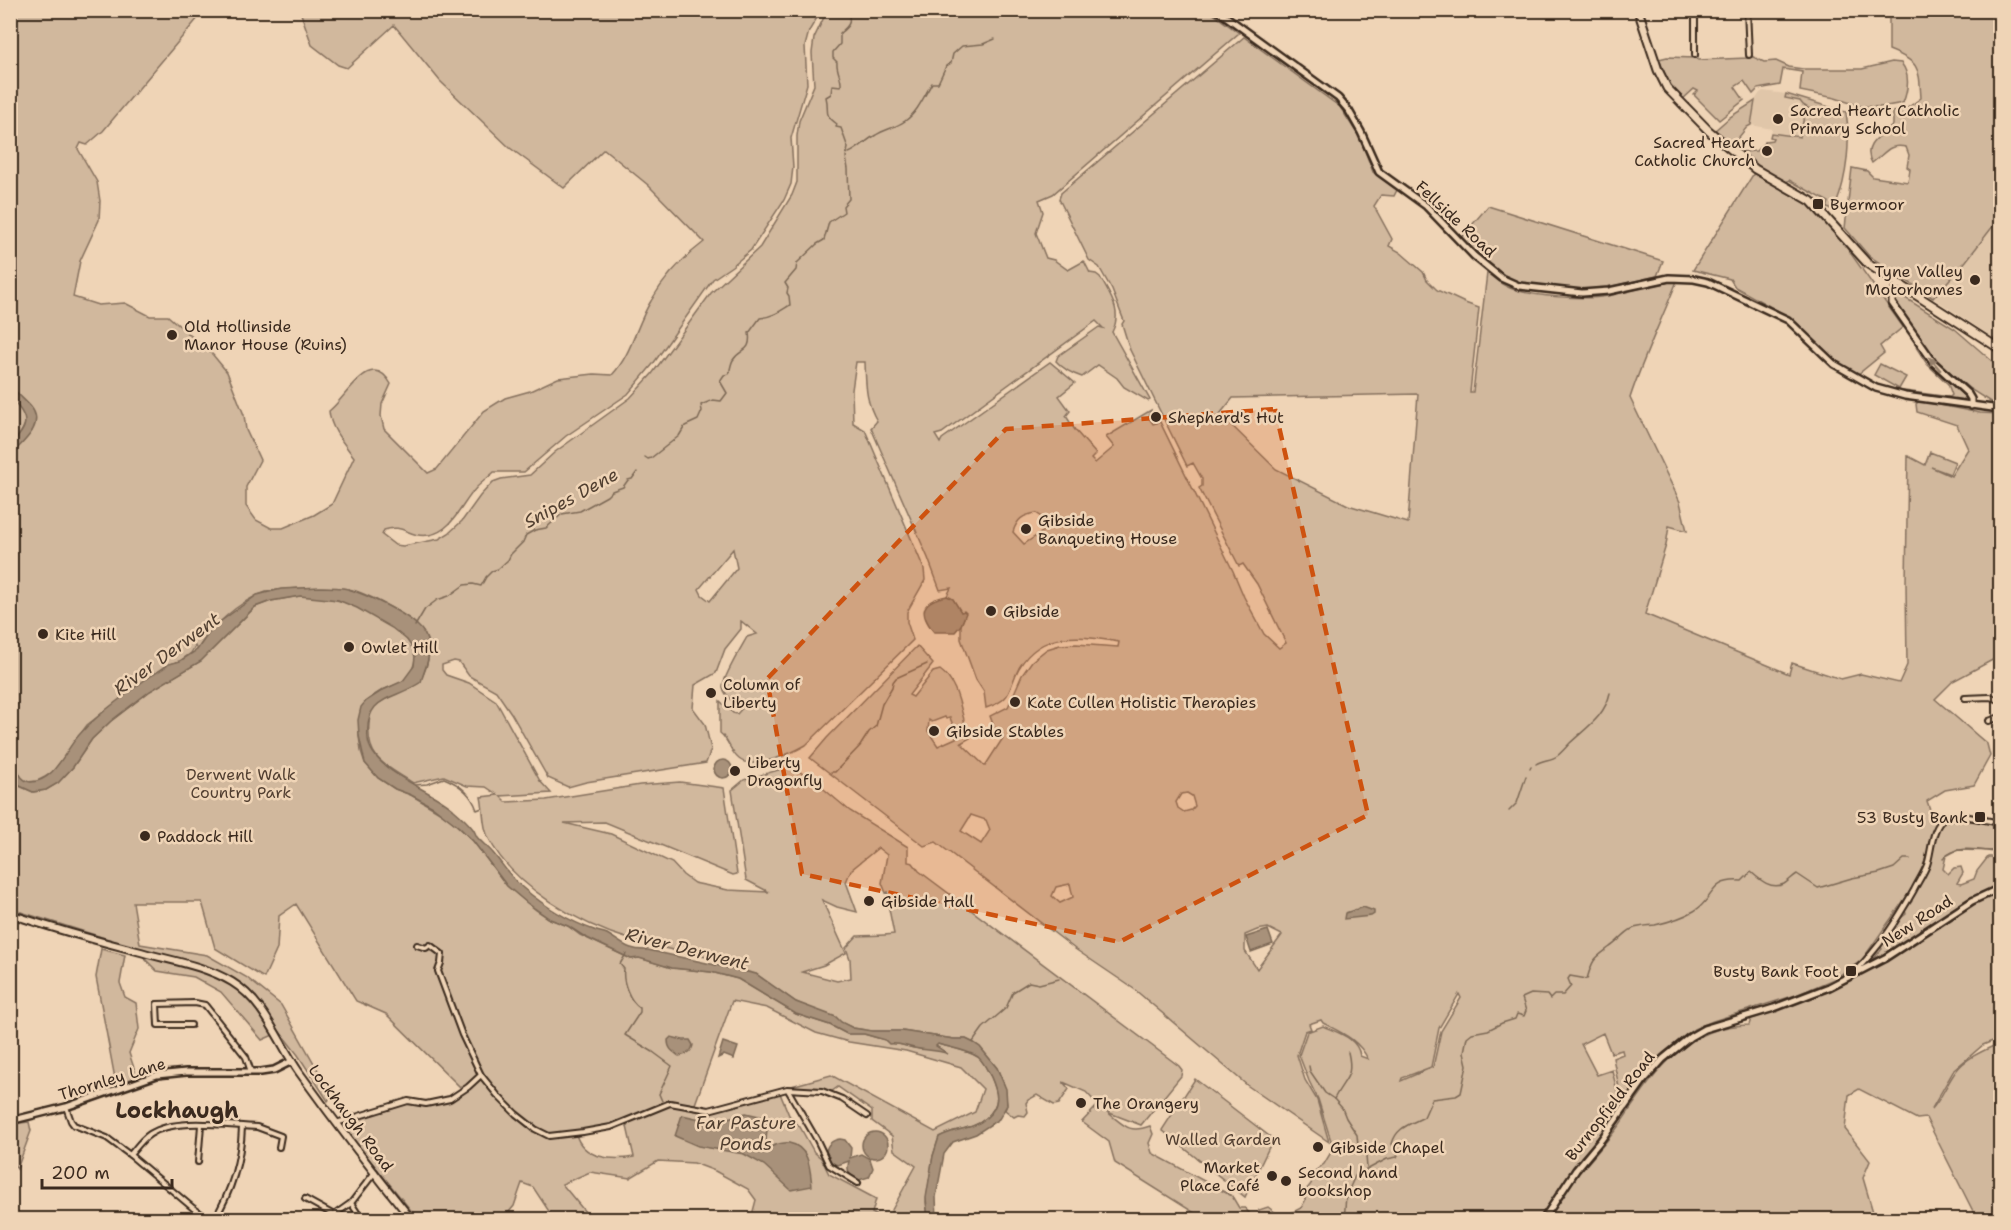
<svg xmlns="http://www.w3.org/2000/svg" width="2011" height="1230" font-family="'Shantell Sans',sans-serif">
  <style>
    .built { fill: #e0c6a9 }
    .green { fill: #d1b89d; stroke: #86715e; stroke-width: 1.5; fill-rule: evenodd }
    .water { fill: #a8917a; stroke: #7c6855; stroke-width: 1.5 }
    .lines { fill: none; stroke-linecap: round; stroke-linejoin: round }
    .stream { stroke: #7c6855; stroke-width: 1.5 }
    .street-casing { stroke: #3b2a1e; stroke-width: 8 }
    .secondary-casing { stroke: #3b2a1e; stroke-width: 10 }
    .primary-casing { stroke: #3b2a1e; stroke-width: 10 }
    .highway-casing { stroke: #3b2a1e; stroke-width: 11 }
    .street { stroke: #efd4b6; stroke-width: 4 }
    .secondary { stroke: #efd4b6; stroke-width: 5 }
    .primary { stroke: #efd4b6; stroke-width: 6 }
    .highway { stroke: #efd4b6; stroke-width: 7 }
    .oneway { fill: #957f6a }
    .marked { fill: #ce520f; fill-opacity: 0.2; stroke: #ce520f; stroke-width: 4.5; stroke-dasharray: 12 8; stroke-linejoin: round }
    .poi-dot { fill: #3b2a1e; stroke: #efd4b6; stroke-width: 2 }
    .labels { text-anchor: middle; dominant-baseline: central; stroke-width: 5; stroke-linejoin: round; paint-order: stroke }
    .poi-label { font-size: 16px; fill: #3b2a1e; stroke: #efd4b6; text-anchor: start }
    .street-label { font-size: 16px; fill: #3b2a1e; stroke: #efd4b6 }
    .park-label { font-size: 16px; fill: #523f31; stroke: #efd4b6 }
    .water-label { font-size: 18px; font-style: italic; fill: #513f30; stroke: #efd4b6 }
    .district-label { font-size: 22px; font-weight: bold; fill: #3b2a1e; stroke: #efd4b6 }
  </style>
  <rect width="100%" height="100%" fill="#efd4b6"/>
  <filter id="ink" filterUnits="userSpaceOnUse"><feTurbulence type="fractalNoise" baseFrequency=".0167" numOctaves="2"/><feDisplacementMap in="SourceGraphic" scale="12" xChannelSelector="R" yChannelSelector="G"/><feConvolveMatrix kernelMatrix="1 2 1 2 8 2 1 2 1" color-interpolation-filters="sRGB"/></filter>
  <g filter="url(#ink)">
    <!-- built -->
    <g class="built">
      <path d="M1763,91L1786,94L1785,98L1800,101L1806,107L1801,138L1771,133L1772,129L1751,125L1755,100L1760,93Z"/>
      <path d="M1997,221L2000,223L1999,305L2000,342L1933,298L1966,261Z"/>
    </g>
    <!-- green -->
    <g class="green">
      <path d="M1911,10L2000,11V223L1997,221L1966,261L1933,298L1869,256L1845,228L1852,168L1867,171L1873,177L1908,182L1910,169L1907,167L1909,155L1906,147C1888,143 1885,154 1872,163C1861,145 1881,136 1893,125V112L1906,109L1921,98C1919,67 1920,62 1889,50V16L1911,13Z"/>
      <path d="M10,11H204L103,131L87,145L81,143L78,149L97,182L100,201L99,220L80,261L73,297L98,305L125,303L150,316H168L213,355L227,372L244,415L246,430L260,460L246,487V506L256,520L271,528H283L314,515L332,504L354,457C344,444 330,428 329,411C346,399 370,347 391,384L382,404L381,416L384,429L428,473L437,469L484,411L505,398L530,391L558,378L594,374L612,375C632,354 636,325 651,301C664,278 683,258 704,242L648,185L604,149L564,188L510,148L440,81L394,25L347,68L338,65L312,45L300,11H821L809,31L805,46L807,84L791,138L793,167L791,184L784,200L751,250L732,266L713,279L653,364L628,394L566,436L524,472H494C489,477 482,482 477,487C461,504 453,531 429,535C408,538 404,523 384,530L382,535L395,545L403,546L439,539L449,533L462,521L480,496L493,482L501,479L530,475L555,452L630,398L652,374L711,293L760,247L792,195L797,182V136L799,121L814,85L812,53L814,38L827,11H1209L1239,33L1053,194L1039,200L1043,212L1036,233L1046,258L1054,260L1068,270L1084,261L1090,273L1096,274L1100,277C1110,296 1123,311 1112,332L1150,400L1148,401L1124,387L1117,378L1098,365L1082,377C1073,374 1063,369 1056,361L1058,356L1099,327L1103,328L1096,321L942,433L935,435L940,443L942,439L1050,362L1075,383L1059,396L1070,411L1066,416L1075,430L1096,454L1091,459L1095,463L1114,447L1106,437L1151,410L1149,418L1153,424L1160,422L1233,571L1244,597L1264,634L1279,648L1286,643L1257,584L1243,564L1239,566L1199,488L1202,486V479L1193,463L1187,466L1130,350L1122,324L1124,321L1112,290L1099,267L1089,260L1059,199L1061,193L1244,37L1340,107L1360,138L1373,172L1397,190L1394,196L1381,195L1374,206L1392,239L1389,246L1400,252L1423,272L1427,280L1437,290L1465,303L1479,308L1470,392H1473L1487,273C1494,278 1501,285 1510,288C1532,297 1585,300 1608,296C1631,291 1653,284 1677,281C1661,321 1643,358 1630,398L1680,502L1687,531L1669,526L1666,545L1645,614L1789,674L1792,663L1841,679L1861,674L1899,683L1907,665L1906,583L1908,456L1925,465L1930,452L1955,462L1950,474L1931,467L1951,476L1968,449L1957,425L1917,412L1916,404L1919,401L1980,413L2000,414V656L1953,681L1935,699L1987,744L1990,756L1974,785L1945,790L1927,801L1932,815L1943,823L1951,818H1956L2000,825V851L1957,850L1946,856L1943,869L1948,874L1954,868L1961,867L1963,873L1957,883L1961,884L1974,879L1977,871L1988,857H1999L2000,859V1038L1983,1045L1954,1070L1931,1110C1941,1100 1947,1083 1956,1071C1967,1057 1985,1050 2000,1043V1219H1977L1926,1118L1917,1119L1859,1089L1849,1095L1845,1129L1870,1161L1863,1178L1875,1219H1262L1258,1215L1259,1210L1268,1207L1276,1213L1287,1215L1301,1208L1305,1201L1306,1190L1311,1184L1315,1171L1324,1164L1330,1154L1332,1144L1318,1099L1309,1081L1299,1055L1307,1032L1323,1026C1338,1033 1358,1038 1360,1056L1368,1059C1358,1039 1342,1033 1323,1023L1321,1020L1309,1024L1311,1029L1305,1031L1297,1055L1305,1080L1317,1100L1329,1142L1248,1086L1134,989L1075,949L936,842L924,846L810,758L827,738L917,646L933,664L909,695L913,697L933,672L940,670C961,685 960,716 970,738L961,743L985,766L1003,738L994,727L990,716L1008,707L1022,675L1032,661L1047,649L1060,645L1076,644L1118,647L1119,642C1082,635 1041,630 1019,668C1007,690 1014,699 986,708L984,692L976,680L961,639V625L964,618L953,599L947,596L951,588L940,590L928,558L871,428L877,421C865,400 866,385 865,362H856L852,390L853,423L865,430L924,569L925,580L907,612V622L913,640L806,745C792,753 753,771 739,759C730,752 729,740 720,733V701L733,713L737,714L745,705L731,700C728,697 724,692 723,687C722,679 742,646 747,637L757,634L741,621V629L725,649L716,673L695,685L693,708L705,724L711,749L706,763L586,782L568,787L548,778L511,713L496,691L469,676L459,662L454,661L442,665V670L446,675L469,683L496,701L540,781L551,793L500,796L506,802L546,800L640,785L680,782L724,788L737,874L733,875L605,822L564,823L611,834L672,863L683,875L694,883L728,890L769,892L746,880L732,790L744,780L792,766L825,790L850,811L908,847V862L913,863L919,871L1179,1066L1182,1070L1181,1076L1141,1125L1107,1112C1124,1125 1128,1134 1150,1126L1153,1134L1149,1143L1152,1153L1232,1196L1239,1208H1245L1254,1219H1204L1115,1163L1109,1142L1082,1122L1098,1105L1086,1092L1063,1082L1069,1089L1059,1104L1054,1105L1037,1095L1028,1100L1026,1103L1028,1112L1025,1116L1018,1115L1014,1117L1005,1110L1007,1105L1004,1085L997,1068L980,1047L974,1043L966,1039H954L902,1031H872L853,1028L796,1002L756,974L740,970V964C704,956 667,950 632,940C580,925 513,887 488,837C482,824 484,810 481,797L498,795L486,787L467,786L444,776L413,783C387,766 366,760 369,724C370,718 369,711 374,707C387,696 404,691 419,683C427,669 433,651 425,635C417,619 365,592 348,589C332,586 280,588 266,592C240,600 210,628 197,650L195,646L191,653L180,661L169,664L143,682L87,725L53,772L45,777L37,781L27,782L22,779L17,768L10,760V455L32,431L17,394L11,386ZM1418,394L1408,523L1348,505L1276,469L1220,414L1233,398ZM1036,513L1042,517V532L1024,544L1013,532C1017,519 1023,515 1036,513ZM733,549L737,568L710,601L702,595L699,589ZM945,717L946,719L950,718L958,737L938,746L928,731L929,720L932,722ZM1187,793L1192,796L1195,806L1191,810L1184,812L1178,808L1176,802L1181,794ZM971,815L986,820L990,830L981,844L961,831ZM878,848L887,855L882,883L886,893L888,892L889,909L894,934C881,936 870,935 857,936L846,948L850,959L851,978L837,981L802,972L824,965L846,953L822,900L837,907L857,912L846,882L851,870ZM1070,884L1073,897L1060,903L1052,896L1056,887ZM1909,893L1912,901L1905,910L1906,914L1901,918L1881,947L1882,949L1859,976L1832,990L1751,1019L1749,1025C1684,1025 1653,1076 1620,1124C1610,1138 1598,1151 1587,1164L1581,1157L1602,1134L1621,1107L1612,1070L1597,1075L1581,1044L1603,1033L1611,1053L1622,1050L1623,1054L1613,1058L1622,1102L1624,1103L1638,1082L1663,1053L1694,1029L1713,1021L1796,995L1834,979L1862,960ZM1268,928L1282,935L1257,969L1245,951V935L1257,930ZM1459,994L1461,998L1441,1031L1433,1067L1401,1081L1402,1078L1431,1067L1439,1028Z"/>
      <path d="M1751,56L1764,62L1776,61L1789,67L1803,69H1862L1892,62L1901,63C1911,75 1908,90 1903,103L1881,107L1860,106L1835,98L1800,91L1802,72L1783,69L1780,85L1758,89L1753,94L1744,81L1735,87L1744,100L1719,120L1694,95L1698,91L1694,89L1682,100L1668,82L1659,59L1667,57L1695,58L1698,60L1748,58Z"/>
      <path d="M1786,94L1846,112C1851,141 1847,177 1836,205L1830,209L1827,208L1829,202L1789,180L1787,182L1765,171L1739,154L1740,152L1756,151L1766,141L1772,140L1773,138L1770,137L1771,133L1800,137L1805,111L1813,113V111L1803,105L1800,101L1785,98Z"/>
      <path d="M1755,101L1751,125L1747,127L1731,147L1713,132L1730,117Z"/>
      <path d="M1754,173L1809,204L1844,244L1903,327L1880,346L1884,353L1857,375L1823,351L1798,324L1789,317L1735,287L1730,279L1693,270Z"/>
      <path d="M1488,206L1663,261L1657,276L1591,291L1573,290L1526,284L1515,282L1497,272L1461,238Z"/>
      <path d="M1899,294L1955,329L2000,368V404L1992,403L1970,389L1934,359L1895,301V296Z"/>
      <path d="M1916,347L1931,365L1964,396V402L1961,403L1897,390L1950,397L1952,395L1948,384L1927,364Z"/>
      <path d="M1880,364L1906,377L1899,389L1874,375Z"/>
      <path d="M11,399C32,420 28,425 11,445Z"/>
      <path d="M300,596C312,596 325,597 336,600C357,604 405,630 413,649C417,658 414,668 409,675C402,684 394,685 385,689C378,692 372,697 366,701L359,736L361,751L365,763L378,778L395,789L411,795L448,817L473,841L507,886L536,910L550,919L568,926L580,935L631,959L640,958L672,968L711,972L738,979L796,1014L830,1025L847,1034H864L885,1040L889,1043C899,1043 905,1046 914,1048C925,1050 935,1048 945,1052L936,1046V1045L938,1044C951,1048 967,1050 978,1057C984,1062 987,1070 991,1077C998,1093 1001,1104 986,1118C973,1130 954,1128 939,1137L933,1156L926,1202L928,1219H887L916,1166L894,1150L892,1136L872,1121V1111L838,1087L832,1091L787,1089L788,1087L831,1075L935,1132L975,1112L983,1089L961,1067L906,1051L849,1042L816,1033L767,1008L732,1001L694,1107L709,1110L779,1091L789,1115L800,1127L814,1152L821,1158L829,1174L876,1199L872,1213L884,1219H751L756,1200L748,1189L715,1171L694,1163L658,1161L630,1178L590,1172L562,1184L591,1219H554L533,1187L522,1183L514,1206L503,1219H424L419,1215L418,1219L339,1122L408,1101L426,1104L450,1099L463,1090L386,1014L356,1001L296,904L279,916L277,949L264,978L215,948L202,902H133L140,944L207,955L246,977L281,1005L332,1095L328,1101L298,1055L280,1032L262,1040L221,992L194,977L157,971L145,959L141,949L11,909L10,782L33,792L46,790L58,783L73,767L92,739L111,721L150,691L201,661L255,607L271,601ZM626,1122L634,1157C612,1161 582,1158 576,1134Z"/>
      <path d="M101,949L125,955L120,983L125,997L136,1003L139,1029L129,1053L137,1077L116,1084L96,977Z"/>
      <path d="M1195,1079L1273,1139L1245,1197L1162,1130Z"/>
      <path d="M29,1122L31,1131L17,1169L11,1160V1124Z"/>
    </g>
    <!-- water -->
    <g class="water">
      <path d="M11,386C17,394 25,400 31,407C46,425 22,443 11,455V445C28,426 31,419 11,399Z"/>
      <path d="M320,587C329,587 339,587 348,589C365,594 406,613 418,626C424,631 427,638 428,646C431,658 424,670 421,682C394,701 364,694 368,739C371,771 433,790 454,810C461,816 468,822 473,829C475,832 476,835 477,837C482,843 489,848 493,853C503,865 511,878 523,888C543,905 569,921 594,930C598,932 603,932 607,934C623,943 627,951 648,950L756,974L796,1002L836,1017L841,1022L853,1028L872,1031H902L954,1039H966L974,1043L980,1047L997,1068L1006,1089L1007,1105L999,1119L976,1134L953,1142L944,1154L936,1197L937,1219H928L926,1198L933,1156L939,1137C954,1128 973,1130 986,1118C1001,1105 998,1093 991,1077C987,1070 984,1062 978,1057C967,1050 951,1048 938,1044L936,1046L948,1054C936,1049 926,1051 914,1048C905,1046 899,1043 889,1044L885,1040L864,1034H847L830,1025L796,1014L738,979L711,972L672,968L639,958L631,959L585,937L568,926L550,919L527,903L507,886L473,841L459,827L433,807L411,795L395,789L378,778L365,763L359,736L358,720L361,707L366,701L383,690L403,681L414,666L415,656L413,649L407,640L392,628L357,608L338,600L300,596L271,601L255,607L201,661L150,691L111,721L92,739L73,767L58,783L46,790L33,792L11,782V760C17,767 20,782 31,782C55,781 65,750 79,735C98,714 120,699 142,682C151,675 161,671 169,664L180,661L197,650L208,634L221,621L257,595L281,589Z"/>
      <path d="M947,596L953,599L961,612L964,611L966,613L961,625L955,632H934C918,612 921,601 947,596Z"/>
      <circle cx="723" cy="769" r="9"/>
      <path d="M1363,907L1374,911V914L1371,916L1344,919L1345,913Z"/>
      <path d="M1268,930L1273,944L1251,952L1246,937Z"/>
      <path d="M671,1037L683,1040H690L693,1045C692,1052 686,1055 679,1056C672,1051 668,1049 668,1040Z"/>
      <path d="M723,1042L738,1047L734,1059L724,1055L718,1058Z"/>
      <path d="M746,1113L768,1118L766,1141L770,1147C776,1145 783,1142 789,1143C810,1147 810,1170 812,1186L791,1190L764,1165L744,1154L698,1146L675,1136L682,1115L713,1122Z"/>
      <circle cx="875" cy="1145" r="13"/>
      <path d="M840,1139L845,1140L851,1148L850,1158L861,1154L870,1159L873,1168L869,1177L859,1180C849,1177 846,1171 849,1161L838,1165C821,1160 823,1141 840,1139Z"/>
    </g>
    <g class="lines">
      <!-- stream -->
      <g class="stream">
        <path d="M849,153C859,149 866,140 876,135C885,129 895,128 905,121C918,112 924,96 932,83H938L946,66L951,63L953,54L962,46L983,44L995,39"/>
        <path d="M645,457L648,459L651,458L679,436L685,426L698,420L702,411L701,405L713,400L721,401L727,393L720,381L724,375L729,374C730,370 731,363 733,360C740,348 752,353 749,333L760,318C772,317 780,311 790,305L789,296L787,293L788,288L785,283L796,270L797,263L817,244L824,240L829,222L844,212L843,206L849,199L848,169L846,157L848,148L841,128L836,127L837,124C822,113 830,112 826,97L831,94L832,85L841,86C842,78 836,70 837,62L833,58V52L840,44V33C850,25 851,23 848,10"/>
        <path d="M415,626L425,609L437,600L449,596L464,585L473,584L481,586L486,577L492,571L498,569L508,560L511,554L523,542L526,535L535,530L546,528L562,514L580,511L607,496L612,491L623,487L628,480L632,479L637,472"/>
        <path d="M1536,764C1542,760 1552,760 1557,756C1562,752 1566,747 1570,743C1587,727 1605,716 1610,693"/>
        <path d="M1530,768L1531,766"/>
        <path d="M831,772H835L860,746L869,732L876,726L882,704L892,687L893,682L896,678L927,664"/>
        <path d="M415,785L427,784L444,778C459,784 472,795 477,810L482,808"/>
        <path d="M1509,811L1517,803L1526,776"/>
        <path d="M1943,859C1956,843 1983,851 2000,853"/>
        <path d="M626,954L620,964L624,969C622,981 629,1001 640,1008V1012L625,1035L653,1052L672,1066L659,1094L662,1101"/>
        <path d="M973,1042L983,1028L1006,1008L1013,992L1029,982L1039,984L1059,979"/>
        <path d="M1309,1066L1310,1071L1325,1093L1334,1099L1342,1108L1346,1118L1357,1135L1358,1145L1366,1156L1367,1168"/>
        <path d="M1334,1099C1345,1077 1354,1078 1348,1052"/>
        <path d="M1344,1220L1346,1196L1355,1176L1387,1159L1397,1157L1398,1155L1392,1144C1396,1127 1411,1124 1424,1117L1432,1099L1456,1096L1461,1093L1467,1065L1464,1052L1467,1037L1472,1033L1488,1030L1502,1023L1515,1019L1517,1014L1524,1016L1526,1011L1522,998L1531,994L1547,995L1550,999L1554,995H1563L1571,986L1568,979L1570,976L1587,979C1593,958 1594,959 1610,947C1618,942 1624,933 1632,929C1639,926 1647,926 1655,925C1668,922 1682,918 1694,911C1715,900 1708,878 1742,881L1751,872C1760,880 1771,890 1784,884C1789,881 1792,877 1797,874L1818,888L1852,878L1879,873L1894,868L1904,859H1910"/>
      </g>
      <!-- street casing -->
      <g class="street-casing">
        <g id="street">
          <path d="M1747,10L1749,55"/>
          <path d="M1695,55V10"/>
          <path d="M1965,698L1990,697L2000,700"/>
          <path d="M1989,721L2000,717"/>
          <path d="M417,945L426,948L430,945L442,954L441,963L438,971L462,1035L481,1075"/>
          <path d="M1854,972C1879,949 1897,920 1914,890C1918,882 1924,873 1927,865C1932,851 1931,827 1945,818C1957,812 1987,821 2000,823"/>
          <path d="M191,1025H158L157,1004L195,1003L205,1005L246,1057L251,1072"/>
          <path d="M788,1090L817,1140L829,1165L858,1183"/>
          <path d="M66,1107L71,1121L74,1125L107,1138L130,1155L193,1208L210,1220"/>
          <path d="M336,1123L408,1101L426,1104L450,1099L468,1087L481,1075L498,1096L516,1114L535,1129L549,1136L583,1132L611,1127L670,1103L709,1110L787,1089L822,1091L842,1099L867,1116"/>
          <path d="M130,1155C136,1148 142,1139 150,1134C176,1117 226,1126 257,1127L281,1136L279,1147"/>
          <path d="M198,1162L201,1125"/>
          <path d="M305,1199L334,1215L351,1203"/>
          <path d="M214,1220C231,1192 241,1159 242,1127"/>
          <path d="M362,1220L351,1203L375,1172"/>
        </g>
      </g>
      <!-- secondary casing -->
      <g class="secondary-casing">
        <g id="secondary">
          <path d="M1217,10L1338,98L1349,111L1361,132L1379,172L1426,206L1474,256L1501,278L1519,286L1582,293L1609,291L1669,278L1694,279L1708,282L1788,320L1834,364L1876,388L1905,396L2000,409"/>
          <path d="M1898,284L1892,297V303L1934,363L1968,394L1971,399V406"/>
          <path d="M10,1121L66,1107L157,1075L186,1072H261L274,1070L292,1061"/>
          <path d="M1543,1220L1576,1170L1601,1140L1644,1080L1663,1059L1690,1037L1704,1029L1774,1008L1829,987L1885,958L1972,901L2000,888"/>
        </g>
      </g>
      <!-- primary casing -->
      <g class="primary-casing">
        <path id="primary" d="M10,914C52,928 94,940 137,951C168,960 204,965 232,982C265,1002 278,1042 299,1072C335,1122 373,1172 412,1220"/>
      </g>
      <!-- highway casing -->
      <g class="highway-casing">
        <path id="highway" d="M1638,10L1658,70L1667,88L1709,131L1755,169L1811,201L1868,264L2000,349"/>
      </g>
      <!-- street -->
      <use href="#street" class="street"/>
      <!-- secondary -->
      <use href="#secondary" class="secondary"/>
      <!-- primary -->
      <use href="#primary" class="primary"/>
      <!-- highway -->
      <use href="#highway" class="highway"/>
    </g>
    <!-- one-way arrows -->
    <defs><path id="oneway-solid" d="M-6-.8H1V-3.2L6.5 0L1 3.2V.8H-6Z" transform="scale(1.5)"/></defs>
    <use class="oneway" href="#oneway-solid" transform="translate(1935 364) rotate(-130)"/>
  </g>
  <!-- marked area -->
  <path class="marked" d="M1275,409L1368,815L1119,942L802,874L767,679L1006,429Z"/>
  <!-- markers -->
  <g class="poi-dot">
    <circle cx="1778" cy="119" r="6"/>
    <circle cx="1767" cy="151" r="6"/>
    <rect x="1812" y="198" width="12" height="12" rx="3"/>
    <circle cx="1975" cy="280" r="6"/>
    <circle cx="172" cy="335" r="6"/>
    <circle cx="1156" cy="417" r="6"/>
    <circle cx="1026" cy="529" r="6"/>
    <circle cx="991" cy="611" r="6"/>
    <circle cx="43" cy="634" r="6"/>
    <circle cx="349" cy="647" r="6"/>
    <circle cx="711" cy="693" r="6"/>
    <circle cx="1015" cy="702" r="6"/>
    <circle cx="934" cy="731" r="6"/>
    <circle cx="735" cy="771" r="6"/>
    <rect x="1974" y="811" width="12" height="12" rx="3"/>
    <circle cx="145" cy="836" r="6"/>
    <circle cx="869" cy="901" r="6"/>
    <rect x="1845" y="965" width="12" height="12" rx="3"/>
    <circle cx="1081" cy="1103" r="6"/>
    <circle cx="1318" cy="1147" r="6"/>
    <circle cx="1272" cy="1176" r="6"/>
    <circle cx="1286" cy="1181" r="6"/>
  </g>
  <g class="labels">
    <!-- poi labels -->
    <g class="poi-label">
      <text x="1790" y="110">Sacred Heart Catholic<tspan x="1790" dy="18">Primary School</tspan></text>
      <text x="1755" y="142" text-anchor="end">Sacred Heart<tspan x="1755" dy="18">Catholic Church</tspan></text>
      <text x="1830" y="204">Byermoor</text>
      <text x="1963" y="271" text-anchor="end">Tyne Valley<tspan x="1963" dy="18">Motorhomes</tspan></text>
      <text x="184" y="326">Old Hollinside<tspan x="184" dy="18">Manor House (Ruins)</tspan></text>
      <text x="1168" y="417">Shepherd's Hut</text>
      <text x="1038" y="520">Gibside<tspan x="1038" dy="18">Banqueting House</tspan></text>
      <text x="1003" y="611">Gibside</text>
      <text x="55" y="634">Kite Hill</text>
      <text x="361" y="647">Owlet Hill</text>
      <text x="723" y="684">Column of<tspan x="723" dy="18">Liberty</tspan></text>
      <text x="1027" y="702">Kate Cullen Holistic Therapies</text>
      <text x="946" y="731">Gibside Stables</text>
      <text x="747" y="762">Liberty<tspan x="747" dy="18">Dragonfly</tspan></text>
      <text x="1968" y="817" text-anchor="end">53 Busty Bank</text>
      <text x="157" y="836">Paddock Hill</text>
      <text x="881" y="901">Gibside Hall</text>
      <text x="1839" y="971" text-anchor="end">Busty Bank Foot</text>
      <text x="1093" y="1103">The Orangery</text>
      <text x="1330" y="1147">Gibside Chapel</text>
      <text x="1260" y="1167" text-anchor="end">Market<tspan x="1260" dy="18">Place Café</tspan></text>
      <text x="1298" y="1172">Second hand<tspan x="1298" dy="18">bookshop</tspan></text>
    </g>
    <!-- street labels -->
    <g class="street-label">
      <text transform="translate(1456 219) rotate(43)">Fellside Road</text>
      <text transform="translate(1917 921) rotate(-33)">New Road</text>
      <text transform="translate(112 1079) rotate(-17)">Thornley Lane</text>
      <text transform="translate(1610 1106) rotate(-52)">Burnopfield Road</text>
      <text transform="translate(351 1118) rotate(53)">Lockhaugh Road</text>
    </g>
    <!-- park labels -->
    <g class="park-label">
      <text x="241" y="774">Derwent Walk<tspan x="241" dy="18">Country Park</tspan></text>
      <text x="1223" y="1139">Walled Garden</text>
    </g>
    <!-- water labels -->
    <g class="water-label">
      <text transform="translate(571 498) rotate(-29)">Snipes Dene</text>
      <text transform="translate(167 654) rotate(-36)">River Derwent</text>
      <text transform="translate(687 949) rotate(14)">River Derwent</text>
      <text x="746" y="1123">Far Pasture<tspan x="746" dy="21">Ponds</tspan></text>
    </g>
    <!-- district labels -->
    <g class="district-label">
      <text x="177" y="1110">Lockhaugh</text>
    </g>
  </g>
  <!-- margin -->
  <rect width="2011" height="1230" fill="none" stroke="#efd4b6" stroke-width="36"/>
  <rect x="18" y="18" width="1975" height="1194" fill="none" stroke="#3b2a1e" stroke-width="2" filter="url(#ink)"/>
  <!-- scale -->
  <path d="M42 1179v9h130v-9" fill="none" stroke="#3b2a1e" stroke-width="3"/>
  <text x="51" y="1179" font-size="18" fill="#3b2a1e" stroke="#efd4b6" stroke-width="4.5" paint-order="stroke">200 m</text>
</svg>
